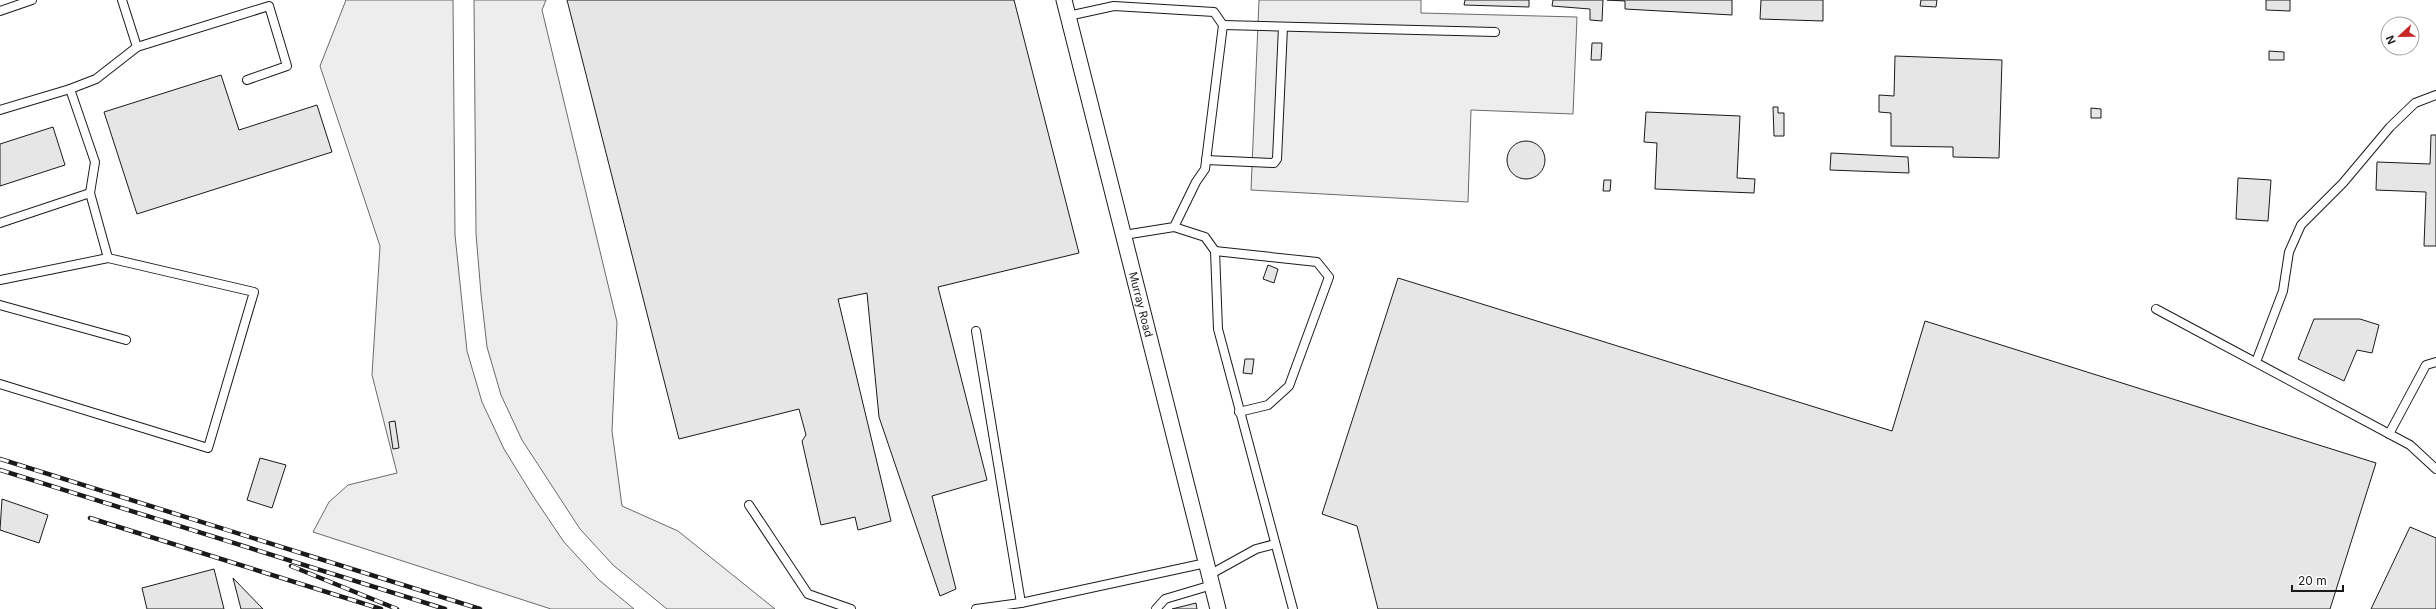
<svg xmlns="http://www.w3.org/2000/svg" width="2436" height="609" font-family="Inter,sans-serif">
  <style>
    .built { fill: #ededed; stroke: #6a6a6a }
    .building { fill: #e6e6e6; stroke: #1a1a1a }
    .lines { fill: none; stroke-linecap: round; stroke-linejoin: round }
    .lane-casing { stroke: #1a1a1a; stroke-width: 10 }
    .street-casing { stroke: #1a1a1a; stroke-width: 17 }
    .lane { stroke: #fff; stroke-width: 8 }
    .street { stroke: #fff; stroke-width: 15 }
    .rail-casing { stroke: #1a1a1a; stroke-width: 4.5 }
    .rail { stroke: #fff; stroke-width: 3; stroke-dasharray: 9; stroke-linecap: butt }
    .labels { text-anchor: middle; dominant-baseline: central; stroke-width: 3; stroke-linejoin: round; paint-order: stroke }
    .street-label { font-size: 11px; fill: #1a1a1a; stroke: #fff }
  </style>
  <rect width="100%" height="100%" fill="#fff"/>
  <!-- built -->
  <g class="built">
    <path d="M346,0H453L455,235L467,351L482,402L504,449L533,496L564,542L599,580L634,609H551L313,532L329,502L348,485L397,473L372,375L380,246L320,66Z"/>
    <path d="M474,0H546L542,10L617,322L612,431L622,506L678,531L775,609H667L613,565L580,529L522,440L501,395L487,347L481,294L476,234Z"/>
    <path d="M1259,0H1421V13L1577,17L1573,114L1471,110L1468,202L1251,190Z"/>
  </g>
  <!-- building -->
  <g class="building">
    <path d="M567,0H1014L1079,253L938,287L987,480L932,496L956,589L940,596L879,417L867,293L838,299L891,521L858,530L855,517L821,525L802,441L806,435L799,409L679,439Z"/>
    <path d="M1465,0H1529V7L1464,5Z"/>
    <path d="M1553,0H1603L1602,21L1590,20V9L1552,6Z"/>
    <path d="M1607,0H1732V15L1625,9V1Z"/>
    <path d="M1761,0H1823V21L1760,19Z"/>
    <path d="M1921,0H1937L1936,7L1920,6Z"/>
    <path d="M2266,0H2290V11L2266,10Z"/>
    <path d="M1592,43H1602L1601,60H1591Z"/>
    <path d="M2269,51L2284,52V60H2269Z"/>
    <path d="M1895,56L2002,60L1999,158L1953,157V147L1891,146V113L1879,112V95L1894,96Z"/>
    <path d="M221,75L239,130L317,105L332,152L137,214L104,112Z"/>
    <path d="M1773,107H1778V113H1784V136H1774Z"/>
    <path d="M2091,108L2101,109V118H2091Z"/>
    <path d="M1646,112L1740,116L1737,178L1755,179L1754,193L1655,189L1657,143L1644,142Z"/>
    <path d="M53,127L65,165L0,186V144Z"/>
    <path d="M2431,135H2436V246H2424L2426,192L2376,190L2377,162L2430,164Z"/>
    <circle cx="1526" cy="160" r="19"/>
    <path d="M1831,153L1908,157L1909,173L1830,170Z"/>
    <path d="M2238,178L2271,180L2268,221L2236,219Z"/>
    <path d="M1604,180H1611L1610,191H1603Z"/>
    <path d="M1268,265L1278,269L1274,283L1263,279Z"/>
    <path d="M1398,278L1892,431L1925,321L2376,463L2330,609H1378L1357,526L1322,514Z"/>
    <path d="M2314,319H2360L2379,325L2372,353L2357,350L2344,381L2298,359Z"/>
    <path d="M1245,359H1254L1252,374L1243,373Z"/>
    <path d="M395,421L399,448L393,449L389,422Z"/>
    <path d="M260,458L286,465L272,508L247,500Z"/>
    <path d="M2,499L48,515L39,543L0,530Z"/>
    <path d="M2410,527L2436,538V609H2371Z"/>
    <path d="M214,569L224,609H147L142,588Z"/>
    <path d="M233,578L263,609H241Z"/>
    <path d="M1196,603L1197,609H1172Z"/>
  </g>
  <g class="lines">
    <!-- lane casing -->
    <g class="lane-casing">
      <g id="lane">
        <path d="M122,0L137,47"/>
        <path d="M0,11L32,0"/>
        <path d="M1068,16L1114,6L1214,12L1223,25L1205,169L1196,182L1174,227L1124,235"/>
        <path d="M1223,25L1495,32"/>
        <path d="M0,110L70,89"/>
        <path d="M1206,160L1274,163L1277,159L1283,27"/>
        <path d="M0,223L90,193L95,162L70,89L96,79L137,47L269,6L287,66L247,80"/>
        <path d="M1174,227L1205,237L1215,251L1218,329L1293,609"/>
        <path d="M1215,251L1317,262L1329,277L1289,386L1268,405L1239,412"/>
        <path d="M0,280L108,258L90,193"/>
        <path d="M0,305L126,340"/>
        <path d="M2156,309L2410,445L2436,469"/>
        <path d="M976,331L1021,603L1206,563"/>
        <path d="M2256,362L2283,291L2289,252L2301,225L2343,183L2390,127L2415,103L2436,95"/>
        <path d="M0,384L208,448L254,292L108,258"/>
        <path d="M2389,434L2426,365L2436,362"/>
        <path d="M749,505L808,594L851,609"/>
        <path d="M1209,575L1256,549L1275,544"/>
        <path d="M976,609L1021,603"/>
        <path d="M1156,609L1165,599L1212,585"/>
      </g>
    </g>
    <!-- street casing -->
    <g class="street-casing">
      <g id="street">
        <path id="s1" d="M1064,0L1218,609"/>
      </g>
    </g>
    <!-- lane -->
    <use href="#lane" class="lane"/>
    <!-- street -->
    <use href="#street" class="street"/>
    <!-- rail casing -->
    <g class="rail-casing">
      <g id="rail">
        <path d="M0,459L480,609"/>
        <path d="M0,470L445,609"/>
        <path d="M90,518L381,609"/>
        <path d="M291,566L397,609"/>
      </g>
    </g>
    <!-- rail -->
    <use href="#rail" class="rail"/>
  </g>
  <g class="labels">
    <!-- street labels -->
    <g class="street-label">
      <text stroke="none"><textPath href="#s1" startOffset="314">Murray Road</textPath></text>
    </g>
  </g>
  <!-- north arrow -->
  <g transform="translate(2400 36) rotate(248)"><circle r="19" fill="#ffffff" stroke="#a3a3a3"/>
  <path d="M0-3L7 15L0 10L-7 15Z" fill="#c62828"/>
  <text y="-6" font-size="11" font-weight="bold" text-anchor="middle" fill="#1a1a1a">N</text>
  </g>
  <!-- scale -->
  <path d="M2292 585v6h51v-6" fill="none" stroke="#1a1a1a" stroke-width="2"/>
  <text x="2298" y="585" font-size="12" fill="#1a1a1a" stroke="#ffffff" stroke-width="3" paint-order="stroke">20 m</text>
</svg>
